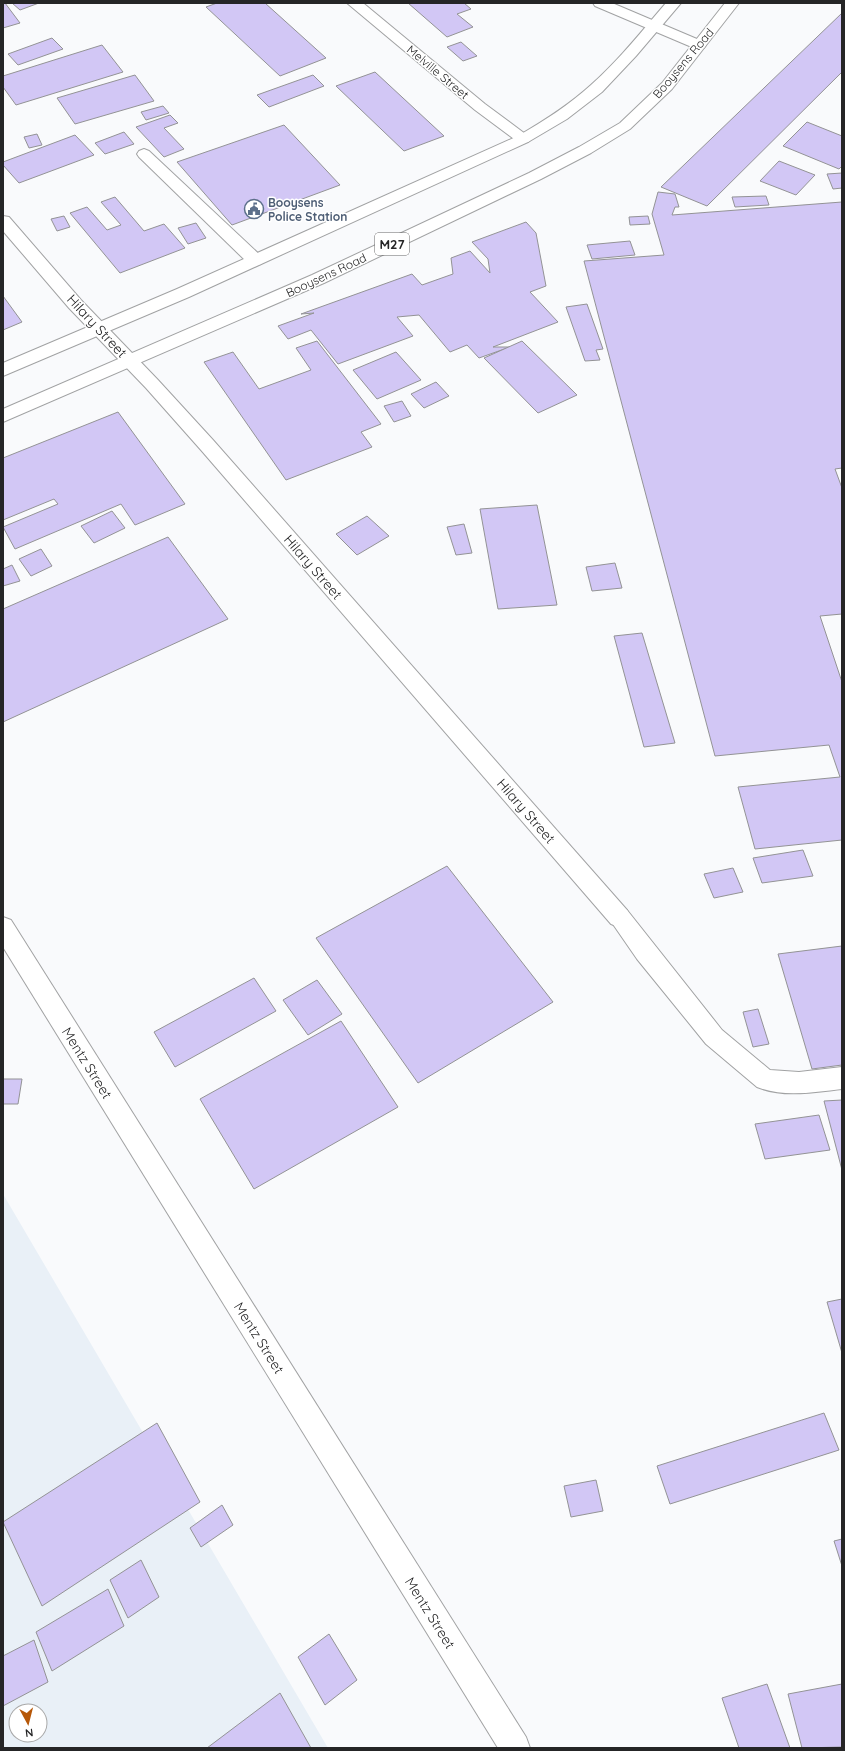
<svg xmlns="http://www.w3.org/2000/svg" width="845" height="1751" font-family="Quicksand,sans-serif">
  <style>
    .built { fill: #e9f0f7; fill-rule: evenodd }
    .building { fill: #d2c7f5; stroke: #939395 }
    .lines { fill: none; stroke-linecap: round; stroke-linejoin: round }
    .lane-casing { stroke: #a1a2a3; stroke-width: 2 }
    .street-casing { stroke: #a1a2a3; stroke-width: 2 }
    .primary-casing { stroke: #a1a2a3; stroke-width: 2 }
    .lane { fill: #fff; fill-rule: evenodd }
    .street { fill: #fff; fill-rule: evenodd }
    .primary { fill: #fff; fill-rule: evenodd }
    .labels { text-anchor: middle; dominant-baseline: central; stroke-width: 3; stroke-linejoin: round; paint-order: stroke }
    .far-street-label { font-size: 12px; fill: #252526; stroke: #fff }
    .far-service-label { font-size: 12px; font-weight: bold; fill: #4e5e75; stroke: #fff; text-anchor: start }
    .shield { fill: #fff; stroke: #666667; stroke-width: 1 }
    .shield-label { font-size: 13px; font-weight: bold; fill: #252526 }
    .street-label { font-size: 14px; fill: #252526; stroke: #fff }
  </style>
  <rect width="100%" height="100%" fill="#f9fafc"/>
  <!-- built -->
  <path class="built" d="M3,1194L328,1748H3ZM16,1711H40V1735H16Z"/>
  <!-- building -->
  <g class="building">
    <path d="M3,3H5L20,23L3,28Z"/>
    <path d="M12,3H39L20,10Z"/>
    <path d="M217,3H265L326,58L280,76L206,7Z"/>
    <path d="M408,3H464L471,9L457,14L473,27L447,37Z"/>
    <path d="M842,13V72L707,206L661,187Z"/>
    <path d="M52,38L63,49L18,65L8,54Z"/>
    <path d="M461,42L477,56L463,61L447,47Z"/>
    <path d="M102,45L123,72L16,105L3,87V76Z"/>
    <path d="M375,72L444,136L404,151L336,86Z"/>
    <path d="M135,75L154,101L75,124L57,98Z"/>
    <path d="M313,75L324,86L269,107L257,95Z"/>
    <path d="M163,106L169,113L146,120L141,112Z"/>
    <path d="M170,115L178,123L164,128L184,149L164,157L136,127Z"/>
    <path d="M807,122L842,136V166L839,169L783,146Z"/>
    <path d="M284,125L340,185L232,225L177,162Z"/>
    <path d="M124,132L134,144L105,154L95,143Z"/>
    <path d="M37,134L42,145L29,148L24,137Z"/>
    <path d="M75,135L94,155L19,183L3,165V162Z"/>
    <path d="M779,161L815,175L796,195L760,181Z"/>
    <path d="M842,173V188L833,189L827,174Z"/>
    <path d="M658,192L675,194L679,207H675L672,215L842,202V468L835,469L842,488V614L820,616L842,682V840L755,849L738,787L840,777L829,745L715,756L584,261L664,255L652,214Z"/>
    <path d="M766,196L769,205L735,207L732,197Z"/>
    <path d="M115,197L144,231L164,224L185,248L120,273L70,213L87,207L107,230L121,225L101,202Z"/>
    <path d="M64,216L70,227L57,231L51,219Z"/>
    <path d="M648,216L650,224L630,225L629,217Z"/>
    <path d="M526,222L536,233L546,286L530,292L558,322L493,347H510L479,358L467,345L450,352L419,315L397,317L413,336L338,364L311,330L288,339L278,326L314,313L301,314L412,274L422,285L453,274L451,258L470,251L490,273L488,259L472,242Z"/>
    <path d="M196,223L206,238L188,244L178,228Z"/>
    <path d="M630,241L635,255L592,259L587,245Z"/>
    <path d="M3,296L22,322L3,330Z"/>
    <path d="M587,304L603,349L596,350L600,360L585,361L566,307Z"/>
    <path d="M317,341L381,424L361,432L372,447L286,480L204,362L233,352L259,389L311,370L296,348Z"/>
    <path d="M522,341L577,395L538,413L484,358Z"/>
    <path d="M396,352L421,380L377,399L353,370Z"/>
    <path d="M436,382L449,396L424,408L411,394Z"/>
    <path d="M402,401L411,416L394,422L384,406Z"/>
    <path d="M118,412L185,504L135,525L121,504L15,549L3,527L58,504L54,499L3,520V458Z"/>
    <path d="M537,505L557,605L498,609L480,509Z"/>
    <path d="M112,511L125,528L94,543L81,526Z"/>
    <path d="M367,516L389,536L357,555L336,534Z"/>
    <path d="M464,524L472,553L456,555L447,527Z"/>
    <path d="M168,537L228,619L3,722V609Z"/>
    <path d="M41,549L52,566L31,576L19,559Z"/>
    <path d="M615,563L622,588L592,591L586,567Z"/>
    <path d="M12,565L20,581L3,586V569Z"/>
    <path d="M642,633L675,743L644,747L614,636Z"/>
    <path d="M803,850L813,876L762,883L753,858Z"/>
    <path d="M447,866L553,1002L418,1083L316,938Z"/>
    <path d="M733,868L743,892L714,898L704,874Z"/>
    <path d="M842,946V1065L812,1069L778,954Z"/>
    <path d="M254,978L276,1011L175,1067L154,1032Z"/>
    <path d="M317,980L342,1014L308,1035L283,1000Z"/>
    <path d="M758,1009L769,1044L753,1047L743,1012Z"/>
    <path d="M341,1021L398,1107L254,1189L200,1099Z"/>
    <path d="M3,1079H22L18,1104H3Z"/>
    <path d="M842,1100V1170L824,1101Z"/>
    <path d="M819,1115L830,1150L765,1159L755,1124Z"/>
    <path d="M842,1299V1353L827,1302Z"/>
    <path d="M824,1413L839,1450L670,1504L657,1466Z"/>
    <path d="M157,1423L200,1502L42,1606L3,1522Z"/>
    <path d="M596,1480L603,1511L571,1517L564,1486Z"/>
    <path d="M222,1505L233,1525L201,1547L190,1528Z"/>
    <path d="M842,1539V1566L834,1541Z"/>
    <path d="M141,1560L159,1597L128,1618L110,1580Z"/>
    <path d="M108,1589L124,1626L52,1671L36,1632Z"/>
    <path d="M329,1634L357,1680L325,1705L298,1657Z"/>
    <path d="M34,1640L48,1682L3,1706V1656Z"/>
    <path d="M767,1684L790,1748H739L722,1698Z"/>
    <path d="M842,1684V1747L802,1748L788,1694Z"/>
    <path d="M280,1693L311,1748H207Z"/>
  </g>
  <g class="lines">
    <!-- lane casing -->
    <g class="lane-casing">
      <g id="lane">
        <path d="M144,149L149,151L261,256L263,260L261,264L255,265L249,264L139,157L137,154L139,151Z"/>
        <path d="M619,908L627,910L722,1030L770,1070L799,1072L842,1067V1089C814,1092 784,1098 757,1087L706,1044L637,959L608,917L611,910Z"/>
      </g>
    </g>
    <!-- street casing -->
    <g class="street-casing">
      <g id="street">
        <path d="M347,3H363L485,104L528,136L531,139L528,142H518L475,110Z"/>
        <path d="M593,3H612L704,42L706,45L704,48H694L595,6Z"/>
        <path d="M3,216L9,217L81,300L158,380L213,440L627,910L630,917L627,924L619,927L611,924L201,450L146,388L69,308L3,231Z"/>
        <path d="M3,917L11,920L526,1737L530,1748H498L3,947Z"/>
      </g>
    </g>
    <!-- primary casing -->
    <g class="primary-casing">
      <g id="primary">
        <path d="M666,3H681L636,56L602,92L567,119L528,142L189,297L3,376V363L177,289L518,136C544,121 569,105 591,85C619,60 642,31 666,3Z"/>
        <path d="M725,3H739L672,89L630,129L591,153L541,179L324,283L3,422V409L312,275L529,173L579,147L620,123L662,83Z"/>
      </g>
    </g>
    <!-- lane -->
    <use href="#lane" class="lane"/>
    <!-- street -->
    <use href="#street" class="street"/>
    <!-- primary -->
    <use href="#primary" class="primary"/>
  </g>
  <!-- icons -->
  <defs>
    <g id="civic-ring" transform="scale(1)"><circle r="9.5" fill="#fff" stroke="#5c6f8a" stroke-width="1.5"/><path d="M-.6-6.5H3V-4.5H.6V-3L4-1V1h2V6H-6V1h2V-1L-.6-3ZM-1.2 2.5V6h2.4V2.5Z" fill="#5c6f8a"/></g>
  </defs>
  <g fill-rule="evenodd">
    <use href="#civic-ring" x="254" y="209"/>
  </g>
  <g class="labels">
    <!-- far-street labels -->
    <g class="far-street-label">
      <text transform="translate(683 63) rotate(-50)">Booysens Road</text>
      <text transform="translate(438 72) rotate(40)">Melville Street</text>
      <text transform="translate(326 275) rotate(-25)">Booysens Road</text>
    </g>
    <!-- far-service labels -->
    <g class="far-service-label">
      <text x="268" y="202">Booysens<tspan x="268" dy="14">Police Station</tspan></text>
    </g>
    <!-- shield labels -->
    <rect class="shield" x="375" y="233" width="34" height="22" rx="3"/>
    <g class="shield-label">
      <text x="392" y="244">M27</text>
    </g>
    <!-- street labels -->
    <g class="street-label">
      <text transform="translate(97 326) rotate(47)">Hilary Street</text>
      <text transform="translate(313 567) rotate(49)">Hilary Street</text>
      <text transform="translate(526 811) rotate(49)">Hilary Street</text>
      <text transform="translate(87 1063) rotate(58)">Mentz Street</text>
      <text transform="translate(259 1338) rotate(58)">Mentz Street</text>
      <text transform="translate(430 1613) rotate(58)">Mentz Street</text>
    </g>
  </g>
  <!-- border -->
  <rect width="845" height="1751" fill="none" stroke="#252526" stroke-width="8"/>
  <!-- north arrow -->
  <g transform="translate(28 1723) rotate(173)"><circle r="19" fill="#ffffff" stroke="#a8a8a8"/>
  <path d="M0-3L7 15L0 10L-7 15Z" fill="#b65809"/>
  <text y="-6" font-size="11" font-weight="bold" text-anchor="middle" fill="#252526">N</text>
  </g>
</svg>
